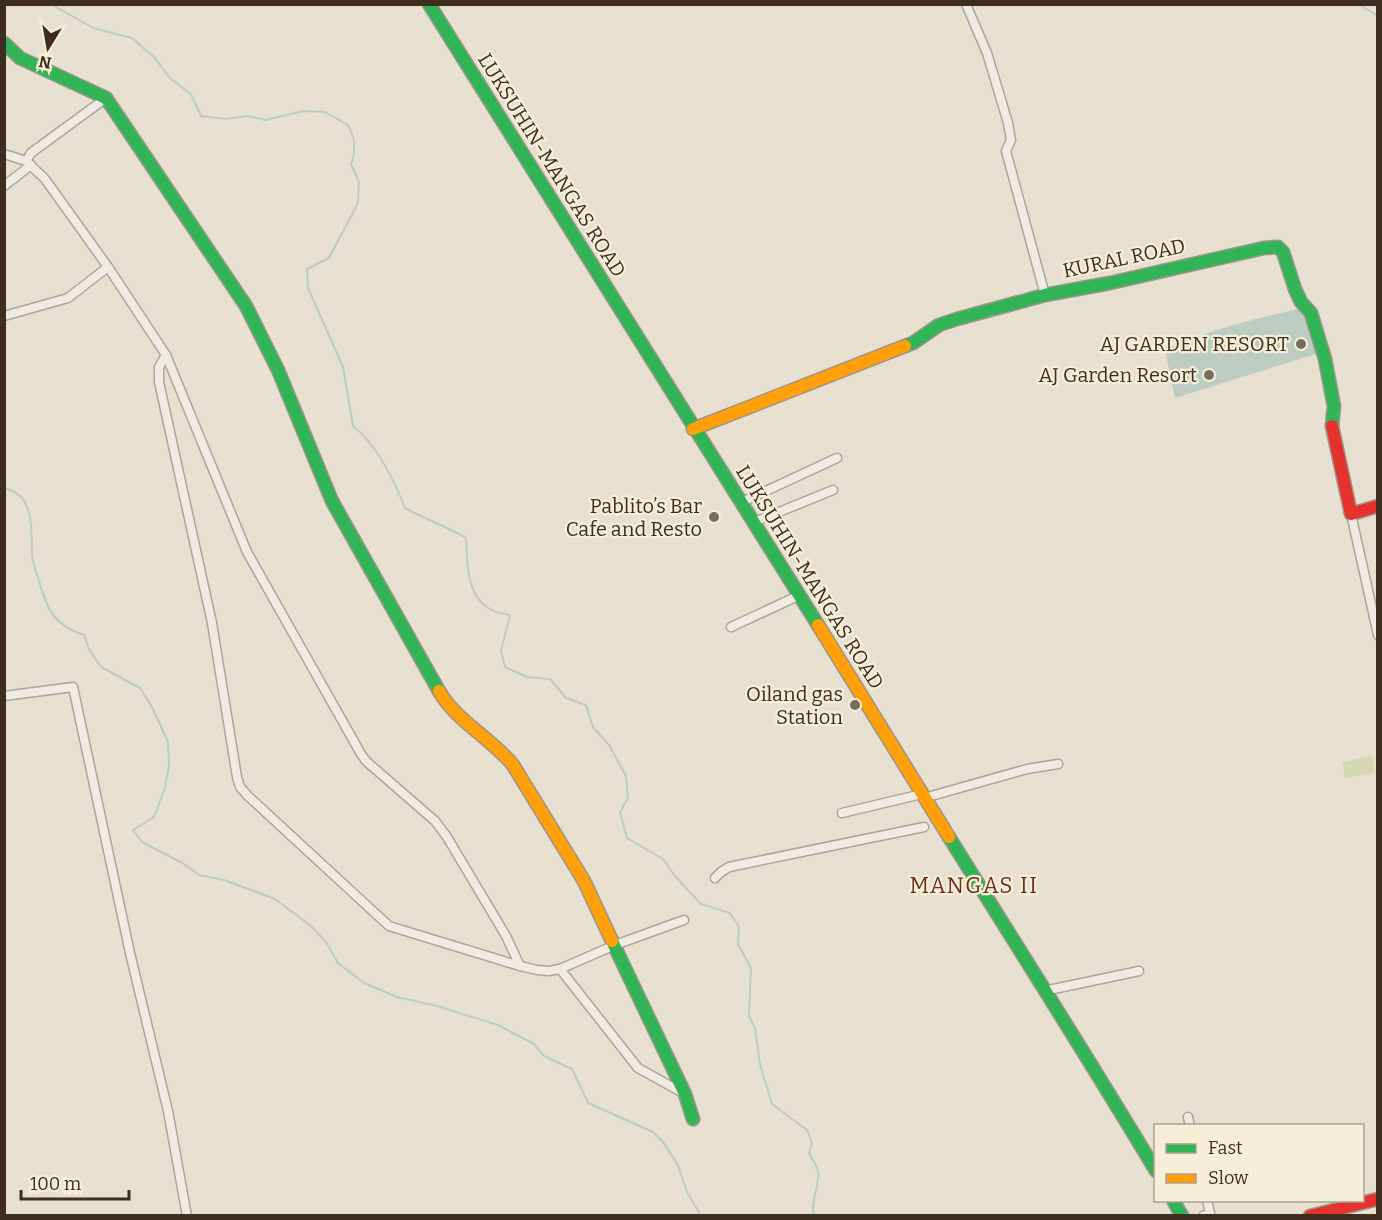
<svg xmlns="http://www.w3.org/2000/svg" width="1382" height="1220" font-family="Bitter,serif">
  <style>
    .green { fill: #d6d7b3 }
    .water { fill: #bcccc2 }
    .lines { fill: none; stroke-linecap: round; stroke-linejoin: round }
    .stream { stroke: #bcccc2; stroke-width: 2 }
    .street-casing { stroke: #ada599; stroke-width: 11 }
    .fast-casing { stroke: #9c958a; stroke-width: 15 }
    .slow-casing { stroke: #9c958a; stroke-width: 15 }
    .jam-casing { stroke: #9c958a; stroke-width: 15 }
    .street { stroke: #efebe3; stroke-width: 8 }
    .fast { stroke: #30b455; stroke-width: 12 }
    .slow { stroke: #ff9f0a; stroke-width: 12 }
    .jam { stroke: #e5322d; stroke-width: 12 }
    .poi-dot { fill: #786c5e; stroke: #f7eed8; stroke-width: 2 }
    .labels { text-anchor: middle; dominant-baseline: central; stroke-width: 4.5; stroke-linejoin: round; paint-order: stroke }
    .street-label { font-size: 20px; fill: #3d2e20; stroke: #f7eed8 }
    .poi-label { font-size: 20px; fill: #3d2e20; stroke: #f7eed8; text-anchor: end }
    .quarter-label { font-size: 22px; letter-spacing: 1.5px; fill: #6b2e1e; stroke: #f7eed8 }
  </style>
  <rect width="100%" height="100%" fill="#e7e0d1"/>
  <!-- green -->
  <path class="green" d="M1372,756L1375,773L1345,778L1342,762Z"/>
  <!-- water -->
  <path class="water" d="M1307,307L1319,353L1175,398L1165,350C1211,329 1258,318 1307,307Z"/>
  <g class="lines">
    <!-- stream -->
    <g class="stream">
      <path d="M51,4L93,28L132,38L154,57L170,78L191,94L201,116L226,119L248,116L265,120L304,111L325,112L348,125L354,139V154L351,164L359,182L358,203L329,258L307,269L308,288L343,367L353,426C377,445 394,480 405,508C425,519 446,526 466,538C467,562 466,598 492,610C497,613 504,614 510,615L501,651L505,667L527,677L550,679L566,698L586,705L593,727L609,745L626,776L628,798L620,812L627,838L663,859L675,876L701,904L730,913L739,927L738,944L751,968L749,1016L755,1028L760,1064L772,1104L807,1130L812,1143L809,1153C812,1159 817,1166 818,1171C820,1187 810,1200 814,1216"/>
      <path d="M1358,4L1378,16"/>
      <path d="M4,488C36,495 31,530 32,554C32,563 37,573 39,581C48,610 53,625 84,635L89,649L101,667L140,688L152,707L168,742L169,766L165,787L154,817L133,830L142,842L184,864L199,875L224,880L275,899L311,926L326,942L338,963L364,983L397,997L437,1006L498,1025L534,1044L544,1056L572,1069L588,1103L653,1132L663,1142L678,1165L687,1192L701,1216"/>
    </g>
    <!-- street casing -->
    <g class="street-casing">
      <g id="street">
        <path d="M966,4L987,53L1008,123L1011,140L1006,151L1045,295"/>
        <path d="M4,154L26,161L45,179L108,267L166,355L247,552L361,754L366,761L435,821L447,837L506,936L520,966"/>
        <path d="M26,161L31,153L106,98"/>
        <path d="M4,186L31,165"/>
        <path d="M4,316L68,298L108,267"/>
        <path d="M166,355L159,367V382L212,623L237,777L240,787L248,796L389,926L520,966L537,970L549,971L560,969L615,945L684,920"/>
        <path d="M740,503L837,458"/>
        <path d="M1351,514L1378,635"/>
        <path d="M752,523L833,490"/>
        <path d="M731,627L800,595"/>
        <path d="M4,696L73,687L130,953L168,1111L187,1216"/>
        <path d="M924,798L1027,769L1058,764"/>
        <path d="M842,813L922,794"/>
        <path d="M715,878L721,872L729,867L924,827"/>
        <path d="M560,969L638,1068L685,1094"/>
        <path d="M1044,991L1139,971"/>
        <path d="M1188,1117L1190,1126"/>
        <path d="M1203,1216L1210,1213L1207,1200"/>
      </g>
    </g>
    <!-- fast casing -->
    <g class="fast-casing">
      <g id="fast">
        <path d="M429,4C559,211 687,419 818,625"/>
        <path d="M4,43L20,58L106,98L246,306L278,370L332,501L439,691"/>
        <path d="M905,346L913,343L939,325L957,319L1045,295L1110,283L1264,248L1278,247L1283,252L1295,289L1301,302L1311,313L1325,359L1334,406L1332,426"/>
        <path d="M949,837C1018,948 1089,1059 1156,1171"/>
        <path d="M612,941L685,1094L693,1119"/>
        <path d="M1173,1200L1182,1216"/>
      </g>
    </g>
    <!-- slow casing -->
    <g class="slow-casing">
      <g id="slow">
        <path d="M693,429L905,346"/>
        <path d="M818,625L949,837"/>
        <path d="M439,691C456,721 491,738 513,765L584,881L612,941"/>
      </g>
    </g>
    <!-- jam casing -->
    <g class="jam-casing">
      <g id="jam">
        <path d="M1332,426L1351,514L1378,506"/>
        <path d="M1310,1216L1378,1199"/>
      </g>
    </g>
    <!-- street -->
    <use href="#street" class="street"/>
    <!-- fast -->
    <use href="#fast" class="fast"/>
    <!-- slow -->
    <use href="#slow" class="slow"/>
    <!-- jam -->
    <use href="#jam" class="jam"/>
  </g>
  <!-- markers -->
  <g class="poi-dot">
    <circle cx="1301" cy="344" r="6"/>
    <circle cx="1209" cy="375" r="6"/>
    <circle cx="714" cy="517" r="6"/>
    <circle cx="855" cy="705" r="6"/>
  </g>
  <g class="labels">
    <!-- street labels -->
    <g class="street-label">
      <text transform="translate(552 165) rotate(58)">LUKSUHIN-MANGAS ROAD</text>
      <text transform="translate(1124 258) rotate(-12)">KURAL ROAD</text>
      <text transform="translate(810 577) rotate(58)">LUKSUHIN-MANGAS ROAD</text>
    </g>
    <!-- poi labels -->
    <g class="poi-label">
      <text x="1289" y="344">AJ GARDEN RESORT</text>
      <text x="1197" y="375">AJ Garden Resort</text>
      <text x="702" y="506">Pablito’s Bar<tspan x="702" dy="23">Cafe and Resto</tspan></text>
      <text x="843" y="694">Oiland gas<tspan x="843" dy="23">Station</tspan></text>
    </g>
    <!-- quarter labels -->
    <g class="quarter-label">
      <text x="974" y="885">MANGAS II</text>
    </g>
  </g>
  <!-- border -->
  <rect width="1382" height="1220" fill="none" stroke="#3d2e20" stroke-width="12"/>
  <!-- legend -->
  <rect x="1154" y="1124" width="210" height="78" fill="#f7eed8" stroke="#ada18e" stroke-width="1.5"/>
  <rect x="1166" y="1144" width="30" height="9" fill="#30b455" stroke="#ada18e" stroke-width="1.5"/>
  <text x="1208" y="1154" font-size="18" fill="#3d2e20">Fast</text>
  <rect x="1166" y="1174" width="30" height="9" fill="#ff9f0a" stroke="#ada18e" stroke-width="1.5"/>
  <text x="1208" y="1184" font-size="18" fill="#3d2e20">Slow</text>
  <!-- north arrow -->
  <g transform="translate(48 48) rotate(191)" stroke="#f7eed8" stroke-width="4.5" paint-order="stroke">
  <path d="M0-4.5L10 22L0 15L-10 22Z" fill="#3d2e20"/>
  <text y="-9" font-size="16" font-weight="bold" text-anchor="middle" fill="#3d2e20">N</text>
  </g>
  <!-- scale -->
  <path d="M21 1190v9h108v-9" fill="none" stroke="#3d2e20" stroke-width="3"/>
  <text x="30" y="1190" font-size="18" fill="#3d2e20" stroke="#f7eed8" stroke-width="4.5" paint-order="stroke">100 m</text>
</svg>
